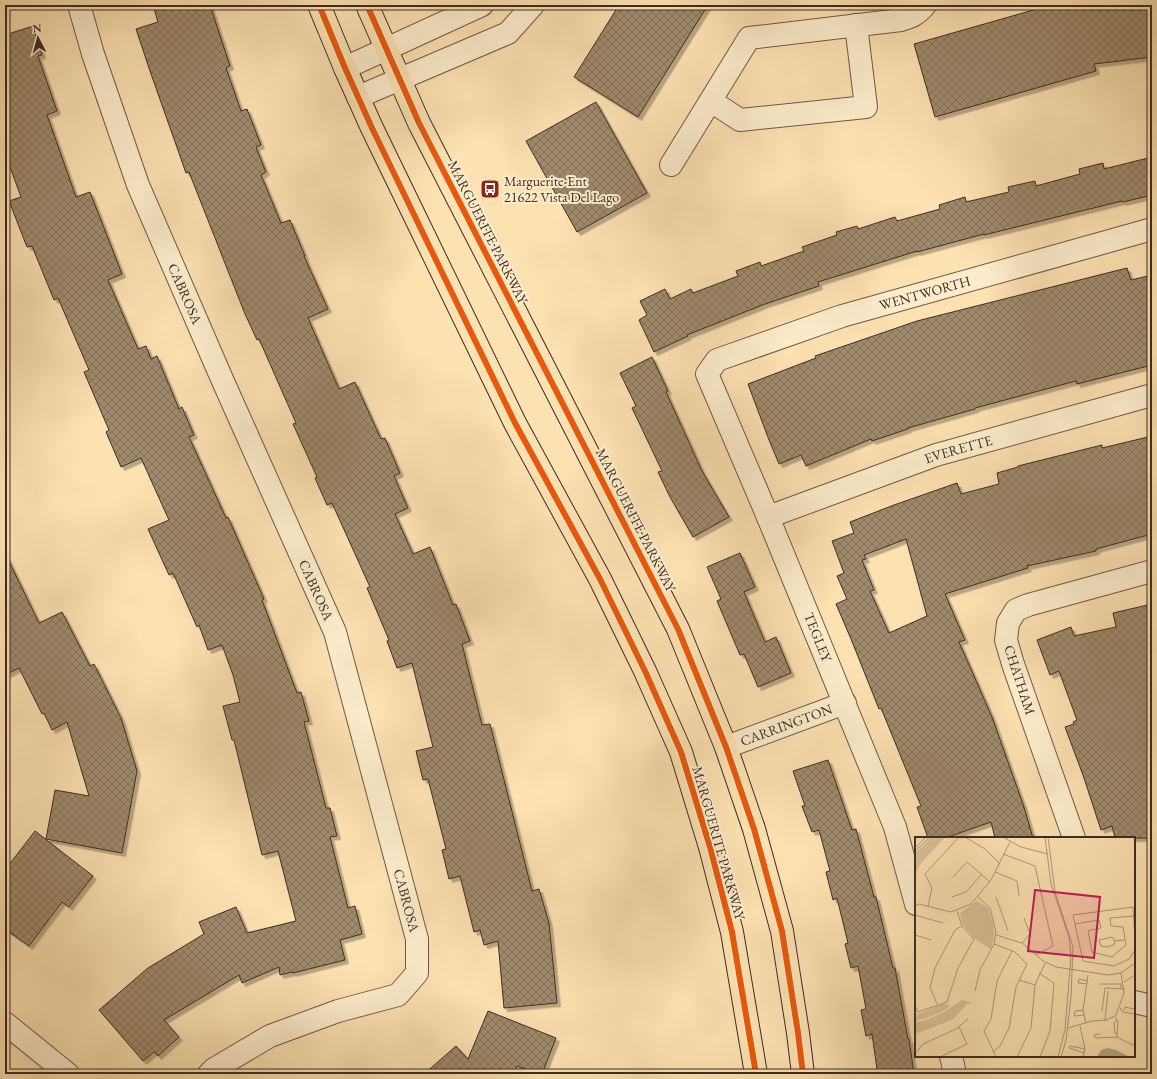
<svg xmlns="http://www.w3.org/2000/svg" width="1157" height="1079" font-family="'EB Garamond',serif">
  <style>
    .building { fill: url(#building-cross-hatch); stroke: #3d2c23; fill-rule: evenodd; filter: url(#shadow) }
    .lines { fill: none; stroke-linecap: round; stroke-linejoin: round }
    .minor-casing { stroke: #6d5946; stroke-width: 24 }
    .major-casing { stroke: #3d2c23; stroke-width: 24 }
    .minor { stroke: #fdeccc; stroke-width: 22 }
    .major { stroke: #fce1b1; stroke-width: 22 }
    .cycleway-casing { stroke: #fdeccc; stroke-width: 8 }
    .cycleway { stroke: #e8590c; stroke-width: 6 }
    .labels { text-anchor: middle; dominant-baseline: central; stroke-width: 4; stroke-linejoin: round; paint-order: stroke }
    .poi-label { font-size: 14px; fill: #3d2c23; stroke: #fdeccc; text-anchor: start }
    .street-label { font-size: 14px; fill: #3d2c23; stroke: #fdeccc }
    .inset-road { fill: none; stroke: #b09978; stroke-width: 1 }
    .view { fill: #c2185b; fill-opacity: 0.15; stroke: #c2185b; stroke-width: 2 }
    .inset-edge { fill: none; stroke: #3d2c23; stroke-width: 2 }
  </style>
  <defs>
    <pattern id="building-cross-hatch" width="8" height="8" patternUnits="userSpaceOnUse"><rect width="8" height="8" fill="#a08a6d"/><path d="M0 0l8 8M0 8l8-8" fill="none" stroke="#847159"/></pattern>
    <filter id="shadow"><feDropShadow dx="3.5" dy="3.5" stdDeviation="0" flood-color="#0004"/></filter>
  </defs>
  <rect width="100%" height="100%" fill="#fce1b1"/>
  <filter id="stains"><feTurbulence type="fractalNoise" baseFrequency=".005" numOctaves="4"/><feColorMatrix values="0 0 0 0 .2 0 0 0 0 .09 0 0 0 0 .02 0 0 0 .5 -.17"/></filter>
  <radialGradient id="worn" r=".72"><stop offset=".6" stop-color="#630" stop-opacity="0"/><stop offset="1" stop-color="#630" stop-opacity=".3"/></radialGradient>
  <!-- building -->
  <g class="building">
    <path d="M153,5H210L230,66L226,68L241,111L247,109L261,145L256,147L266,172L261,175L281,223L290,220L305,256H304L328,309L308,318L339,389L355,382L381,439L385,438L400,473L394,476L408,508L395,514L413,554L430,547L453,605L456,604L470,641L462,644L482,725L490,724L532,891L539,889L549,923L557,1003L504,1008L498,941L484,945L480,930L474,932L460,876L449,879L442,850L446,849L428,779L423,780L416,751L433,747L412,663L397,668L387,641L389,640L367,588L370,587L332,503L327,505L315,478L317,477L293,424L296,423L259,339L257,340L245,314L189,172L186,173L150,71L136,29L158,22Z"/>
    <path d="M619,5H708L638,117L574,77Z"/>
    <path d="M1051,5H1152V57L1094,64L1096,71L935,117L914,44Z"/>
    <path d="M33,26L42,55L38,56L57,111L47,115L76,197L90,192L122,274L108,280L138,349L146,346L151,359L157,356L179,409L182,407L194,435L189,437L226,518L228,517L264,599L262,600L297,693L301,692L309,721L304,722L326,808H330L337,836L330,837L348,908L355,906L362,934L340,940L345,960L293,973L292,972L280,975L279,967L242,983L239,975L164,1020L179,1037L158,1056L154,1052L143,1061L99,1010L148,968L204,934L199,922L236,907L247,933L296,921L278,851L262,855L234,740H232L223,706L240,702L233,675L222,645L208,650L199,625L197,627L173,573L169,575L148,529L169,520L141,458L121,467L106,432L109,430L84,372L89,370L58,298L54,300L32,246L27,247L9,201L21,197L5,153V35Z"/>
    <path d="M596,102L647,193L577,232L526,141Z"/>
    <path d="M1152,157V195L1123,202L1122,201L984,235V234L917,252V251L818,282L819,286L765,304L687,335L688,336L654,352L639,320L647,315L640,301L665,289L670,299L691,289L693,293L738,276L736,271L760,262L761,266L804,251L802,247L837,235L836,232L857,226L858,229L895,217L897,221L940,209L939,205L965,197L966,202L1009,192L1008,187L1035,181L1036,186L1080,174L1079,169L1103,163L1104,169Z"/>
    <path d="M1127,268L1131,280L1152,275V365L1077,384L1076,381L975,408V409L908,428V429L872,441L871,439L806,466L801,455L779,464L769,440L748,384L816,358L815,356L917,321Z"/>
    <path d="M652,357L668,391L666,392L702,471L729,517L693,537L670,497L658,472L662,471L632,408L636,406L620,373Z"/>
    <path d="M1152,436V534L1096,549V551L1027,566L1028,568L945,594L965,640L959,642L992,717L1024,807L1033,838H995L991,822L945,838H928L917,807L921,806L881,708L879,709L851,639L836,604L847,599L837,576L844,573L832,541L854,533L850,522L894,505L957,483L961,494L999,484L997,473L1018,467V466L1102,445V448ZM906,539L927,616L889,633L870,591L874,590L862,560L866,559L864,555Z"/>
    <path d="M5,553L39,623L62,612L90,666L94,664L121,718L137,771L122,853L46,839L55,790L89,796L67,722L52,730L44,713L42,714L19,668L5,675Z"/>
    <path d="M740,553L755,587L744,592L765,642L776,637L791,673L758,687L744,654L740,655L717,601L721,599L707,567Z"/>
    <path d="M1152,604V838H1115L1112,826L1101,830L1083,775L1065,727L1074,724L1073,722L1077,720L1059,671L1050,675L1037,640L1071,627L1074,636L1116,627L1113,613Z"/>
    <path d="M828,760L852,830L856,829L874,897H876L893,968H895L908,1039H909L914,1074H879L878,1069H877L872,1034L866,1036L861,1010L866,1009L858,966L851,968L845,944L848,943L837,898L833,900L826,872L830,871L819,830L812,832L802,806H805L793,771Z"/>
    <path d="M35,831L93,876L69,907L62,902L29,946L5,929V870Z"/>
    <path d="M488,1011L556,1038L542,1074H538L517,1066L513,1074H424L456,1046L468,1059Z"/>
  </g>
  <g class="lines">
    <!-- minor casing -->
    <g class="minor-casing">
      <g id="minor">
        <path id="s1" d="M79,5L93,54L138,185L222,379L335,632L417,939V973L398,995L338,1011L270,1036L214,1069L209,1074"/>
        <path d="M345,68L482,5"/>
        <path d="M358,97L508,33L533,5"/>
        <path d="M711,101L740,120L866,107L856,25"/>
        <path d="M671,165L749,38L901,20C911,17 918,14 925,5"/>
        <path id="s2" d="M768,517L936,455L1152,395"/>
        <path id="s3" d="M726,747L845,703"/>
        <path d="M1074,838L1013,664L1006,640L1008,623L1016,610L1028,605L1152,571"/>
        <path id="s4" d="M916,904L895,827L768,517L707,374L717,360L842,316L1152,229"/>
        <path d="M1134,1002L1152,1006"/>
        <path d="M5,1023L68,1074"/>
        <path d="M951,1056L955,1074"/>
      </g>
    </g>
    <!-- major casing -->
    <g class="major-casing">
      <g id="major">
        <path d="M319,5L345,68L372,128L515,423L600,579L645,671L681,752L710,847L732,932L756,1074"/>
        <path d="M367,5L419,123L678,629L726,747L754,829L782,931L798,1033L803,1074"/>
      </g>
    </g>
    <!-- minor -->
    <use href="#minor" class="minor"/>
    <!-- major -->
    <use href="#major" class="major"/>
    <!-- cycleway casing -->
    <g class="cycleway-casing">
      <g id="cycleway">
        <path d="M319,5L345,68L372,128L515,423L600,579L645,671L681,752L710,847L732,932L756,1074"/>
        <path d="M367,5L419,123L678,629L726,747L754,829L782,931L798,1033L803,1074"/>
      </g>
    </g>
    <!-- cycleway -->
    <use href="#cycleway" class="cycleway"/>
  </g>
  <!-- icons -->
  <defs>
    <g id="bus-square" transform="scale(1)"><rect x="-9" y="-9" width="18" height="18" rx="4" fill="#8f2418" stroke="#fdeccc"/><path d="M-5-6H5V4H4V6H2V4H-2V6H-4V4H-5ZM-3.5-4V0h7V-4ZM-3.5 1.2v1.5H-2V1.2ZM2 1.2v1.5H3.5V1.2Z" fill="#fff"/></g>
  </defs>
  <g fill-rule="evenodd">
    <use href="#bus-square" x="490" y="189"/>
  </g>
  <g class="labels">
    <!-- poi labels -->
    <g class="poi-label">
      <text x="504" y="181">Marguerite-Ent<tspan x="504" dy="16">21622 Vista Del Lago</tspan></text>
    </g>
    <!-- street labels -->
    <g class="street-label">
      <text transform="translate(488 232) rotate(63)">MARGUERITE PARKWAY</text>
      <text stroke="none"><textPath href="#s4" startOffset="806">WENTWORTH</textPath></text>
      <text stroke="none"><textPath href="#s1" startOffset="308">CABROSA</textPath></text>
      <text stroke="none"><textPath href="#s2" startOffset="202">EVERETTE</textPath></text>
      <text transform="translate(636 520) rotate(63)">MARGUERITE PARKWAY</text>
      <text stroke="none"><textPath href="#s1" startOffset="632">CABROSA</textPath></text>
      <text transform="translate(818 637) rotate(68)">TEGLEY</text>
      <text transform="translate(1020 680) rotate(72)">CHATHAM</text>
      <text stroke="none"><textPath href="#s3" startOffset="64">CARRINGTON</textPath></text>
      <text transform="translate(719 843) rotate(74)">MARGUERITE PARKWAY</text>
      <text stroke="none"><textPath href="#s1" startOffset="956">CABROSA</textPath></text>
    </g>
  </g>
  <!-- overview -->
  <g transform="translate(915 837)">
    <rect width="220" height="220" fill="#fce1b1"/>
    <path d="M17,0H30L7,25L2,33L0,45V16ZM62,64L73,71L78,85L79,99L76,112L61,103L47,87L45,76ZM47,163L57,166L52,167L37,183L0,197V185L9,184L29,175ZM27,167L35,168L30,173L9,182L0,183L3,177Z" fill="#dcc299"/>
    <path d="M68,70L75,83L56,92L49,79Z" fill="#dcc299"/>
    <path d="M193,211L201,213L215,220H182L186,213Z" fill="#bba381"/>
    <path class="inset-road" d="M50,0L70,12L84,26M88,0L106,10L133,17M130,0L136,47L154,100L156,119L150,193L143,220M133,0L140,55L158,110L156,160L151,203L146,220M0,11L11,0M0,14L15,0M88,17L120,29L138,109L121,118M80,35L102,44L104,59M38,40L52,25L75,45M37,60L51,55L66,38M81,60L93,94M0,69L4,67L36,75L56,67L76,43L95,5M13,70L17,51L10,37L44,0M0,78L28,86M160,87L184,83L186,91L173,94L177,115L197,120L211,108L208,90L196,89L195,81L219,79M0,98L16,103M81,98L107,106L128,124L141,130L193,138L206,136L220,126M220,103L218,70L158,78L168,124L199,129L214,122L220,113M200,104L199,108L192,110L186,109L184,103L197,100L200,104L209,103M107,106L115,97L109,81M124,136L139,146L135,194L125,220M104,143L120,148M209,145L220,138M172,147L163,146L164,142L172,144M184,147H206V152M60,154L65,133L79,107L81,95L75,71L63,60M22,167L15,150L20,131L40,93L47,89M0,168L3,175L32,165L43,131L59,102L47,89L42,74M220,170V199M205,171L208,175L219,177M168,173L160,174L159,179L169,178M209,173L210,170L219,172M187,174L190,151L210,152M200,180L203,185L202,200M202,183L199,186L200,196L202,197M190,184L193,154M171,186L168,173L173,138M165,189L170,212L168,220M153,191L177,184L192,183L201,178L209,156L206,136M185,197L179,198L180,201L202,200L220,209M78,215L85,209L94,191L101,150L112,127L100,115L79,107M169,216L154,211L155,209L170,212M0,217L8,207L41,192L53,182M25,220L52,207L44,190M81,220L69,194L76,182L82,144L97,114M102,220L116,191L120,148L130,126"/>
    <path class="view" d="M120,53L185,60L179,121L113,114Z"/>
    <rect width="220" height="220" class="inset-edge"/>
  </g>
  <!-- margin -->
  <rect width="1157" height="1079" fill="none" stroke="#fce1b1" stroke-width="20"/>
  <rect x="6" y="6" width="1145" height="1067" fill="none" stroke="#3d2c23" stroke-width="2"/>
  <rect x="10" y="10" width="1137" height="1059" fill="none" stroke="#3d2c23"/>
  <!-- north arrow -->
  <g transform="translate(38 38) rotate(354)" stroke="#fdeccc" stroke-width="3" paint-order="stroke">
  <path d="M0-3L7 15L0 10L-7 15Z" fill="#3d2c23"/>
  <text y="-6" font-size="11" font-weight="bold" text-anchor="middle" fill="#3d2c23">N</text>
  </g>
  <rect width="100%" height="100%" filter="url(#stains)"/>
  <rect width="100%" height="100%" fill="url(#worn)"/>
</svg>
